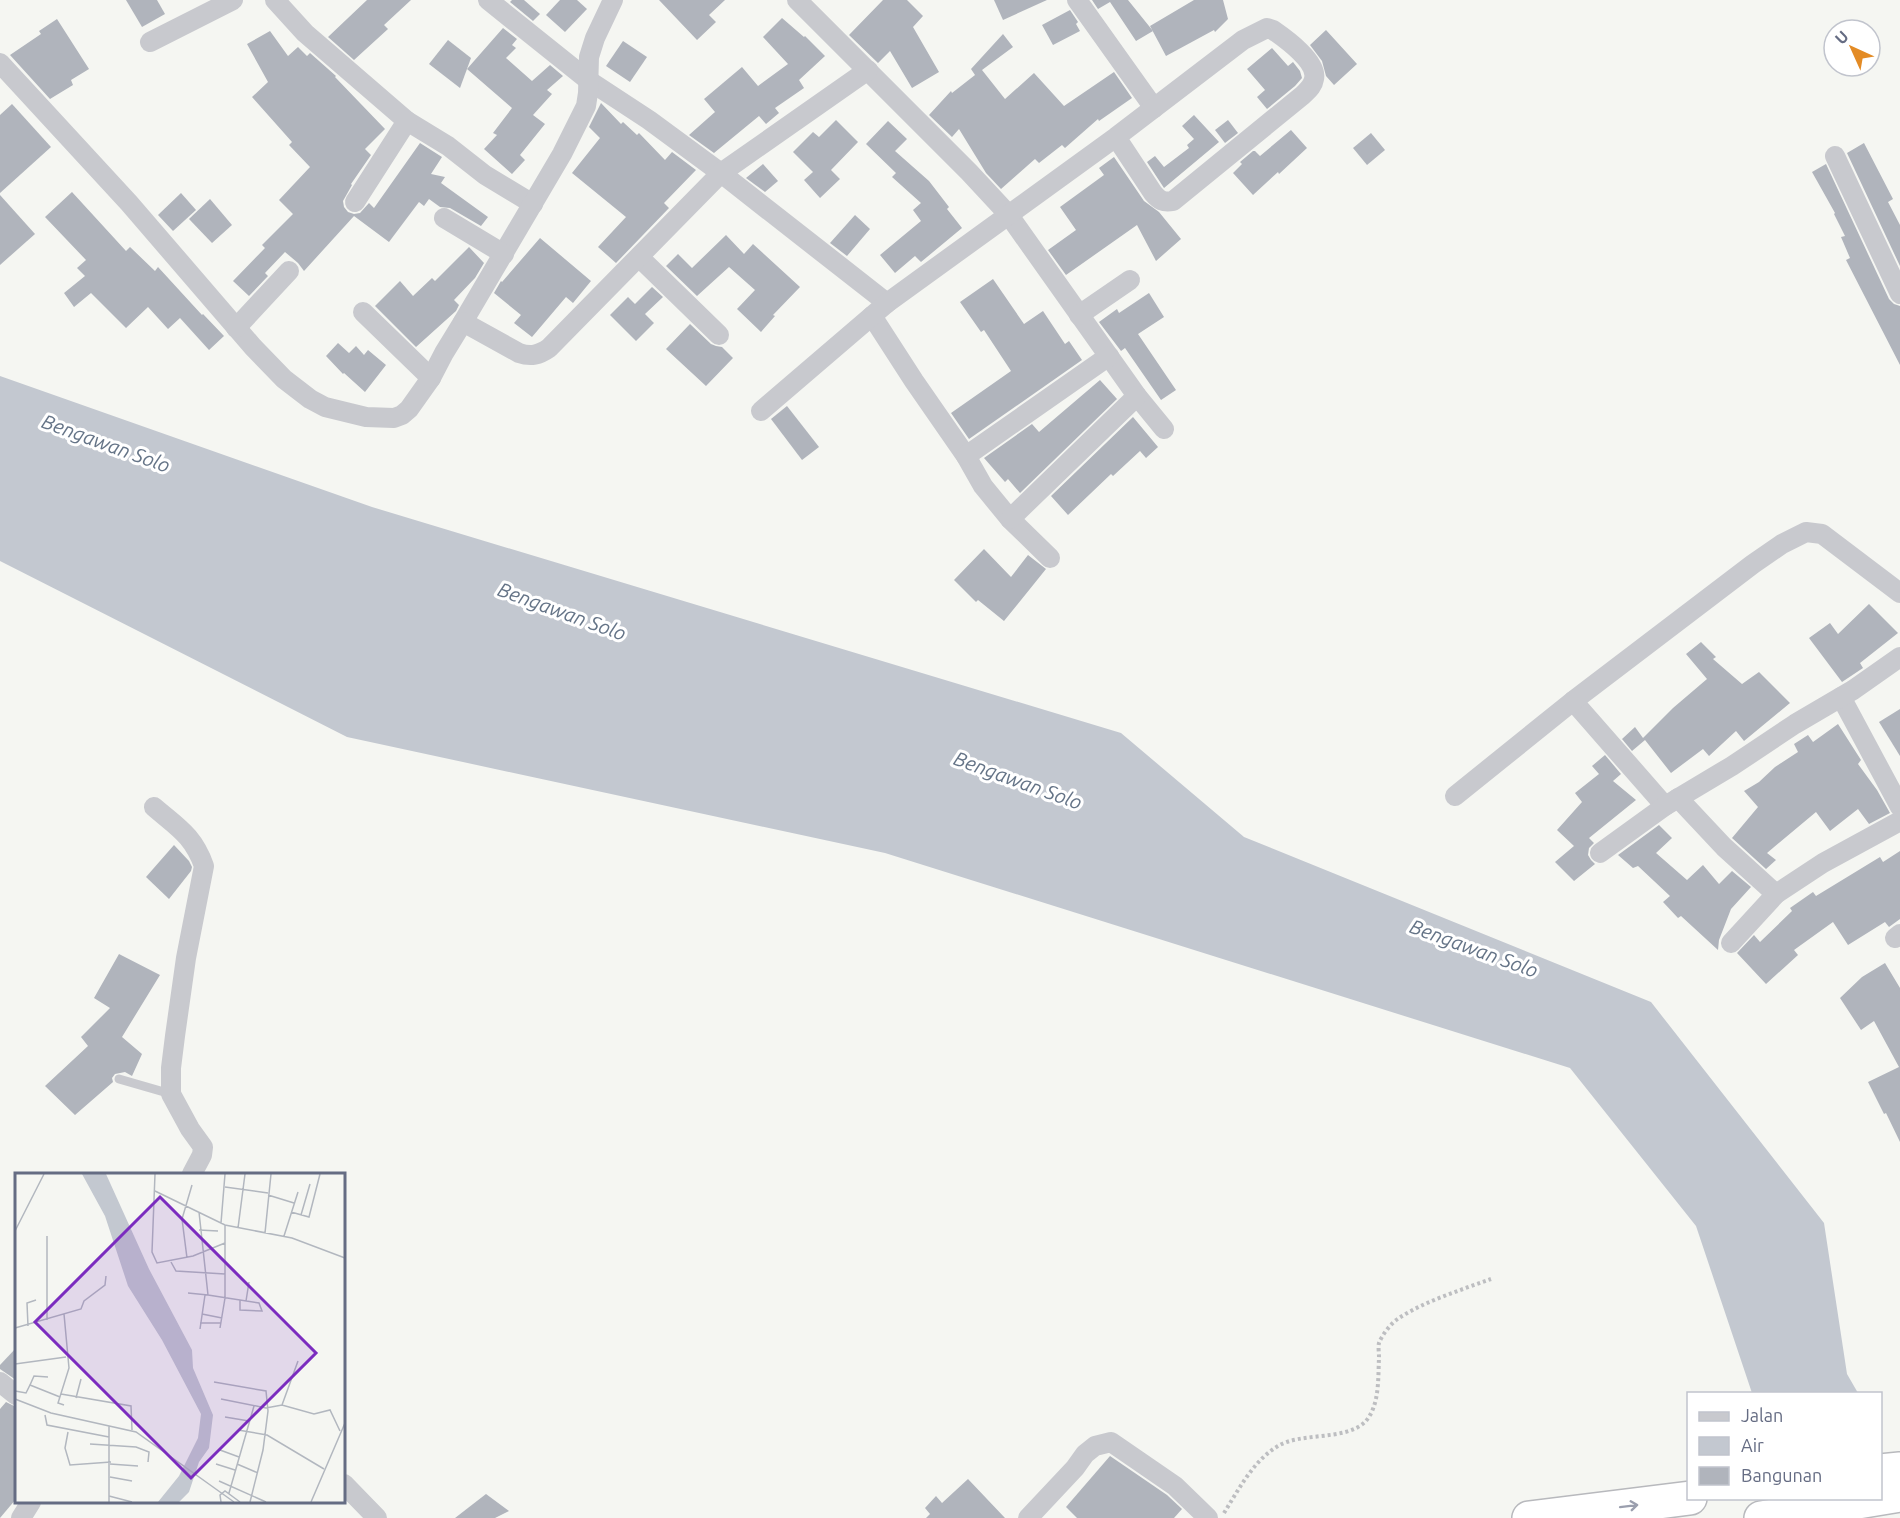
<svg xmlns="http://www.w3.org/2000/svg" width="1900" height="1518" font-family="Ubuntu,sans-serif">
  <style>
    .water { fill: #c3c8d0 }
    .building { fill: #b0b4bc }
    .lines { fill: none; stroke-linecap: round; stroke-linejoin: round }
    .trunk-casing { stroke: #b8b9bd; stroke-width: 36 }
    .path { stroke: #bdbec1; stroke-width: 4; stroke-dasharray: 3 3; stroke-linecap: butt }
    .service { stroke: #c8c9ce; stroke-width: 9 }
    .minor { stroke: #c8c9ce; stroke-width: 20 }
    .trunk { stroke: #fff; stroke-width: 33 }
    .oneway { stroke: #9b9fae }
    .labels { text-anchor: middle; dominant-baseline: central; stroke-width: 6; stroke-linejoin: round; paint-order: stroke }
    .water-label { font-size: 20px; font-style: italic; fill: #657487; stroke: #fff }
    .inset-road { fill: none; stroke: #b2b7bf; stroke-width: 1.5 }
    .view { fill: #7b2cbf; fill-opacity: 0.15; stroke: #7b2cbf; stroke-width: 3 }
    .inset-edge { fill: none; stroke: #656c83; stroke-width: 3 }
  </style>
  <rect width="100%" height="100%" fill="#f5f6f2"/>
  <!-- water -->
  <path class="water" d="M0,376L372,507L1121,733L1244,837L1651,1002L1824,1223L1847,1374L1858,1393H1752L1696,1226L1570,1068L885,853L347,737L0,561Z"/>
  <!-- building -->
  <g class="building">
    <path d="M126,0H157L165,14L142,27Z"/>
    <path d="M367,0H411L384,25L388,29L354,60L328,37Z"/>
    <path d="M512,0H524L540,14L533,21L510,2Z"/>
    <path d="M560,0H577L587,9L565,32L546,15Z"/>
    <path d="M659,0H725L709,15L716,22L697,40Z"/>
    <path d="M883,0H907L923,16L913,27L939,72L912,88L890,51L878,63L849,35Z"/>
    <path d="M994,0H1047L1003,20Z"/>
    <path d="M1092,0H1128L1153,31L1136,41L1110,2L1098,9Z"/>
    <path d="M1194,0H1223L1228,19L1215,32L1214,30L1166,56L1150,26Z"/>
    <path d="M1070,10L1078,22L1076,24L1080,31L1053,45L1042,25Z"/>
    <path d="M782,18L804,37L805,36L825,56L799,80L804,88L775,108L779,113L766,124L759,116L714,153L689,135L715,112L704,99L742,67L758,86L788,64L763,37Z"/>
    <path d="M57,19L89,69L71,80L73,85L50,99L10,55L41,34L39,31Z"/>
    <path d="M503,28L517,39L512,45L516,48L506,58L532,81L550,65L563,76L547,90L552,94L533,115L545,124L520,155L525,160L512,174L484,149L497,135L493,133L512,108L467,69Z"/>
    <path d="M1326,30L1357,64L1334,85L1326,76L1322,61L1310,45Z"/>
    <path d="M270,31L288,56L298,47L307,56L310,53L336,76L335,77L385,129L365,149L371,155L351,184L352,185L343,201L344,207L348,212L354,214L360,213L369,203L374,208L420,143L442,157L431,174L445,177L441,183L488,217L481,226L450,208L440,207L429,199L424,206L419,202L389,242L354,216L304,271L298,263L285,252L265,273L268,276L249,296L233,281L265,248L262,245L293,214L279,200L310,167L289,145L292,142L252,97L268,82L247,44Z"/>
    <path d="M1003,34L1013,47L982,70L1005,99L1034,73L1064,106L1114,72L1132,98L1099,121L1098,119L1065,148L1062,145L1039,163L1035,159L1001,189L986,173L959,129L952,137L929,115L951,91L952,93L975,75L971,69Z"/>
    <path d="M448,40L471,58L460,88L429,64Z"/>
    <path d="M623,41L647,57L630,82L606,66Z"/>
    <path d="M1272,48L1288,66L1293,62L1300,71L1302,78L1295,86L1267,109L1257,97L1265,90L1247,69Z"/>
    <path d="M601,103L621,124L623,122L637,135L639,133L665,160L672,152L696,170L664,203L669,208L616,263L598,247L626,217L572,173L600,138L589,127Z"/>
    <path d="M12,104L51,147L0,193V115Z"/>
    <path d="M1194,115L1219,142L1164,188L1147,162L1155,156L1164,167L1189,148L1187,145L1194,139L1182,126Z"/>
    <path d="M836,120L858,142L831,170L840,179L820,198L804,180L813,172L793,152L813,132L819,137Z"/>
    <path d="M1228,120L1238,133L1225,143L1215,130Z"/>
    <path d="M888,121L907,139L895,151L929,181L949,207L947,209L962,228L921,262L915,256L895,273L880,255L921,221L913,210L921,203L892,177L896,173L866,144Z"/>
    <path d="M1291,130L1307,148L1279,174L1278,172L1253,195L1233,173L1242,164L1240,162L1253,151H1255L1260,156Z"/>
    <path d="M1371,133L1385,150L1367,165L1353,148Z"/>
    <path d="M1864,143L1893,199L1888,202L1900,225V266L1847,153Z"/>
    <path d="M1114,157L1144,201L1159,212L1181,239L1156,261L1137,225L1066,275L1048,250L1076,230L1060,207L1104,175L1099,168Z"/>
    <path d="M763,164L778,181L765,192L746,178Z"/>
    <path d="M1826,164L1889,299L1894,304L1900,306V365L1846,260L1850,258L1841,237L1845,236L1834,214L1835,213L1812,172Z"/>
    <path d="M72,192L126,251L130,247L155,271L158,267L202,315L203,314L224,336L209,350L180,318L168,329L148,307L126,328L91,293L74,307L64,293L85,276L77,268L86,260L45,217Z"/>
    <path d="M181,193L196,210L173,231L158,215Z"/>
    <path d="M0,195L35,234L0,265Z"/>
    <path d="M210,199L232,225L212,243L189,219Z"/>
    <path d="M855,215L870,229L847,256L830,243Z"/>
    <path d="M726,235L744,254L753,244L800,287L773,315L775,316L761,332L737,309L755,290L729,267L697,296L666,266L678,254L692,268Z"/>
    <path d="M540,238L591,281L573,303L566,297L532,337L514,323L521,315L494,293L501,281L502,282Z"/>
    <path d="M469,247L484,263L475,278L454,300L459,305L456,311L416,347L375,306L400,281L413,296L432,278L435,281Z"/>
    <path d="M993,279L1024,324L1043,311L1065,344L1069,341L1082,360L969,439L951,413L1011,371L984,330L981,332L960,302Z"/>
    <path d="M652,287L663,297L645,314L654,323L636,341L610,315L628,297L635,304Z"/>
    <path d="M1149,293L1164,317L1138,334L1176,390L1161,400L1125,348L1121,351L1099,322L1117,309L1119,313Z"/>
    <path d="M690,324L711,344L716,346L722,347L733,358L706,386L666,349Z"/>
    <path d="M338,343L349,353L356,346L364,355L368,350L386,365L365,392L344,373L343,374L326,356Z"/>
    <path d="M1100,380L1117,399L1020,493L1008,479L1005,482L984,458L1032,424L1039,432Z"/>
    <path d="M787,406L819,447L802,460L771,419Z"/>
    <path d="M1133,417L1158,447L1146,458L1140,451L1113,476L1111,474L1068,515L1051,496Z"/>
    <path d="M984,549L1011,577L1028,555L1046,569L1004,621L978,600L976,602L954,580Z"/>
    <path d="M1869,604L1898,633L1860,663L1863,668L1842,682L1809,638L1830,623L1838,634Z"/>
    <path d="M1701,642L1716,657L1713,659L1742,684L1759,672L1790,703L1744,741L1736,731L1709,756L1703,749L1671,773L1645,740L1632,751L1622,739L1635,727L1643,738L1673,708L1707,679L1686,654Z"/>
    <path d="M1900,709V756L1879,722Z"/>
    <path d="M1838,724L1861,760L1858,764L1877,790L1890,813L1869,824L1858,809L1830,831L1816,812L1767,853L1776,860L1766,869L1732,838L1758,807L1744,791L1759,782L1775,767L1798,752L1794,744L1808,735L1813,742Z"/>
    <path d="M1605,755L1621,774L1613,781L1636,800L1589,838L1594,843L1589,848L1588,855L1591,860L1595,864L1574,881L1555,862L1574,846L1557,830L1582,802L1575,793L1599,774L1592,766Z"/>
    <path d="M1659,825L1672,838L1656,853L1687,880L1703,865L1719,884L1732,871L1751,887L1731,909L1719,940L1718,950L1681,916L1678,918L1663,902L1670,896L1638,866L1633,868L1618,855Z"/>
    <path d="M174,845L189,861L192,867L191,871L169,899L146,877Z"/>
    <path d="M1900,851V919L1889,927L1885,922L1848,945L1833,922L1794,950L1798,955L1766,984L1737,953L1754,935L1760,942L1792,911L1790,908L1813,892L1816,896L1880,857L1883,862Z"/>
    <path d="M119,954L160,975L122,1037L142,1054L132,1076L125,1072L115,1074L112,1078L113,1082L75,1115L45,1086L88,1046L81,1037L110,1008L94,998Z"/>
    <path d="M1885,963L1900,988V1142L1886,1113L1884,1114L1868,1082L1899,1067L1874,1021L1861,1030L1840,998L1862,977Z"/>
    <path d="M16,1348V1380L0,1369V1365Z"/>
    <path d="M6,1402L16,1407V1499L0,1518V1409Z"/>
    <path d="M1110,1456L1167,1495L1182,1509L1174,1518H1077L1066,1507Z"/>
    <path d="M968,1479L1005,1518H926L930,1514L925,1508L936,1496L942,1503Z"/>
    <path d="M486,1494L509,1511L495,1518H455Z"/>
  </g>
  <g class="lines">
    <!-- trunk casing -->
    <g class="trunk-casing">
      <g id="trunk">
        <path d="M1880,1471L1900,1469"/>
        <path d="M1529,1518L1690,1498"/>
        <path d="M1761,1518L1900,1495"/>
      </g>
    </g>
    <!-- path -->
    <path class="path" d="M1224,1513C1239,1489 1253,1461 1278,1446C1301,1432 1345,1441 1365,1422C1380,1406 1378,1377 1379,1357C1379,1353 1378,1347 1379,1343C1382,1335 1391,1323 1399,1318C1425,1301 1461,1290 1491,1279"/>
    <!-- service -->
    <path class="service" d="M119,1079L171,1094"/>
    <!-- minor -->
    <g class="minor">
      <path d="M275,0L305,33L407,121L448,146L485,175L533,204"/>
      <path d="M488,0L588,80L649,120L721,173L887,303"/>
      <path d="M797,0L969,172L1008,214L1137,396L1164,429"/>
      <path d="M1077,0L1154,108"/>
      <path d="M150,42L233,0"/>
      <path d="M0,63L129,203L253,347L284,379L310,399L325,407L366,417L394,418L402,415L409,409L431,378L444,353L463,322L562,154L586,106L588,93L589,57L595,38L613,0"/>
      <path d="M1835,156L1900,294"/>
      <path d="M355,202L407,121"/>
      <path d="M444,218L504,254"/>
      <path d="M640,258L719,335"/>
      <path d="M363,312L431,378"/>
      <path d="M1079,315L1130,280"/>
      <path d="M872,316L914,381L966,456L983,486L1010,519L1050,558"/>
      <path d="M463,322L519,353C531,357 539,355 549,348L721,173L868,70"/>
      <path d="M236,328L289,271"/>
      <path d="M761,411L887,303L1116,137L1243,40L1267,28L1273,30C1286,39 1318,62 1314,79C1313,86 1308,90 1303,95L1173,201C1163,203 1159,200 1153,193L1116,137"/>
      <path d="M966,456L1109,356"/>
      <path d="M1010,519L1137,396"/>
      <path d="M1841,697L1900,807"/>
      <path d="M1573,701L1665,806"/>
      <path d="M1455,796L1573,701L1753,564L1782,544L1806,532L1822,534L1900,593"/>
      <path d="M1678,798L1724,847L1776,894"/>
      <path d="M154,807C177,827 193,835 204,866L186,958L175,1036L171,1068V1094L190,1129L203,1147L202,1155L192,1174"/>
      <path d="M1600,853L1665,806L1732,766L1795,724L1853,690L1900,657"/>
      <path d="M1895,938L1900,934"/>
      <path d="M1731,943L1776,894L1823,863L1900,821"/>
      <path d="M0,1382L16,1395"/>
      <path d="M344,1484L377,1518"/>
      <path d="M21,1518L31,1502"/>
      <path d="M1028,1518L1075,1468L1085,1454L1095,1446L1111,1442L1175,1486L1208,1518"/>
    </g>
    <!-- trunk -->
    <use href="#trunk" class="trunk"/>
  </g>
  <!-- one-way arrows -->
  <defs><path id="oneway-shaft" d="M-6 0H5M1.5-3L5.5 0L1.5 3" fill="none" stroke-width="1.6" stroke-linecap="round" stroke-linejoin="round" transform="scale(1.5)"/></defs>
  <use class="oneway" href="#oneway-shaft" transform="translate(1629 1506) rotate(-7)"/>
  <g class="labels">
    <!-- water labels -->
    <g class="water-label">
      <text transform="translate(106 443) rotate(20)">Bengawan Solo</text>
      <text transform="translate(562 611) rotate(20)">Bengawan Solo</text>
      <text transform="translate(1018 780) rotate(20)">Bengawan Solo</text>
      <text transform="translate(1474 948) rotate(20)">Bengawan Solo</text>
    </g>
  </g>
  <!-- overview -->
  <g transform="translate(15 1173)">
    <rect width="330" height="330" fill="#f5f6f2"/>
    <path d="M67,1H91L134,96L177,177L178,195L198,242L194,275L184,289L174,319L164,329H143L164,303L183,265L186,241L147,167L113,113L90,43Z" fill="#c3c8d0"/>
    <path class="inset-road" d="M140,1L137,79L142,90L178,83L210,70M210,14L253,20M140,18L210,52L277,65L330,85M253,22L279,30M184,39L193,122M276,39L294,44L305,1M286,42L295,11M206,50L210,1M223,55L230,1M184,57L203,58M0,58L29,1M250,60L256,1M269,63L283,19M172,85L167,46L177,12M156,89L161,98L210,101M173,120L193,122L244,130L247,138L225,137V127M231,128L234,109M187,141L207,145M32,147V63M185,150H206M13,153L12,130L21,127M0,155L66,136L69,128L90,112L91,103M205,155L210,125V52M185,156L190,122M0,191L51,184M199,209L251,218L253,238L248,277L235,329M15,212L19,203L33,204M0,218L11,220L15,212L45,224M46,221L116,233L117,257M61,225L66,206M0,226L36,240L121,259L219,329M206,226L251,235L267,232L299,241L315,237L325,258M49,232L43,230L54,195L49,141M267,232L283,188M30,242L32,252L94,264M210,244L234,248M94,253V329M223,257L252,262L309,296M53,259L50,275L55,292L96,289M75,271L121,274L134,279L133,289M205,277L224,284M95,291L123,293M201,291L220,297M222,291L243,300M95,304L117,308M204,308L251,329M214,320L239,233M94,323L117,329M206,329L205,322L210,318L225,329M296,329L330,250"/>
    <path class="view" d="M145,24L301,180L176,305L20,149Z"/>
    <rect width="330" height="330" class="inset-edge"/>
  </g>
  <!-- legend -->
  <rect x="1687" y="1392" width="195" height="108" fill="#ffffff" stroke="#c1c4cd" stroke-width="1.5"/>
  <rect x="1699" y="1412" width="30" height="9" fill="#c8c9ce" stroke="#c1c4cd" stroke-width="1.5"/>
  <text x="1741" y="1422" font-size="18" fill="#656c83">Jalan</text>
  <rect x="1699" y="1437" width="30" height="18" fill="#c3c8d0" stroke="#c1c4cd" stroke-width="1.5"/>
  <text x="1741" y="1452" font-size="18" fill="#656c83">Air</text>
  <rect x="1699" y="1467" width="30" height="18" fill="#b0b4bc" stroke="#c1c4cd" stroke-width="1.5"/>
  <text x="1741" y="1482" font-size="18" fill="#656c83">Bangunan</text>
  <!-- north arrow -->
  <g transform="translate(1852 48) rotate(315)"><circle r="28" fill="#ffffff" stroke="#c1c4cd" stroke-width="1.5"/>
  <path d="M0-4.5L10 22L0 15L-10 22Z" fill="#e38b25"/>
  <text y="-9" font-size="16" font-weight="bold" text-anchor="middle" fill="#656c83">U</text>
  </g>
</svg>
